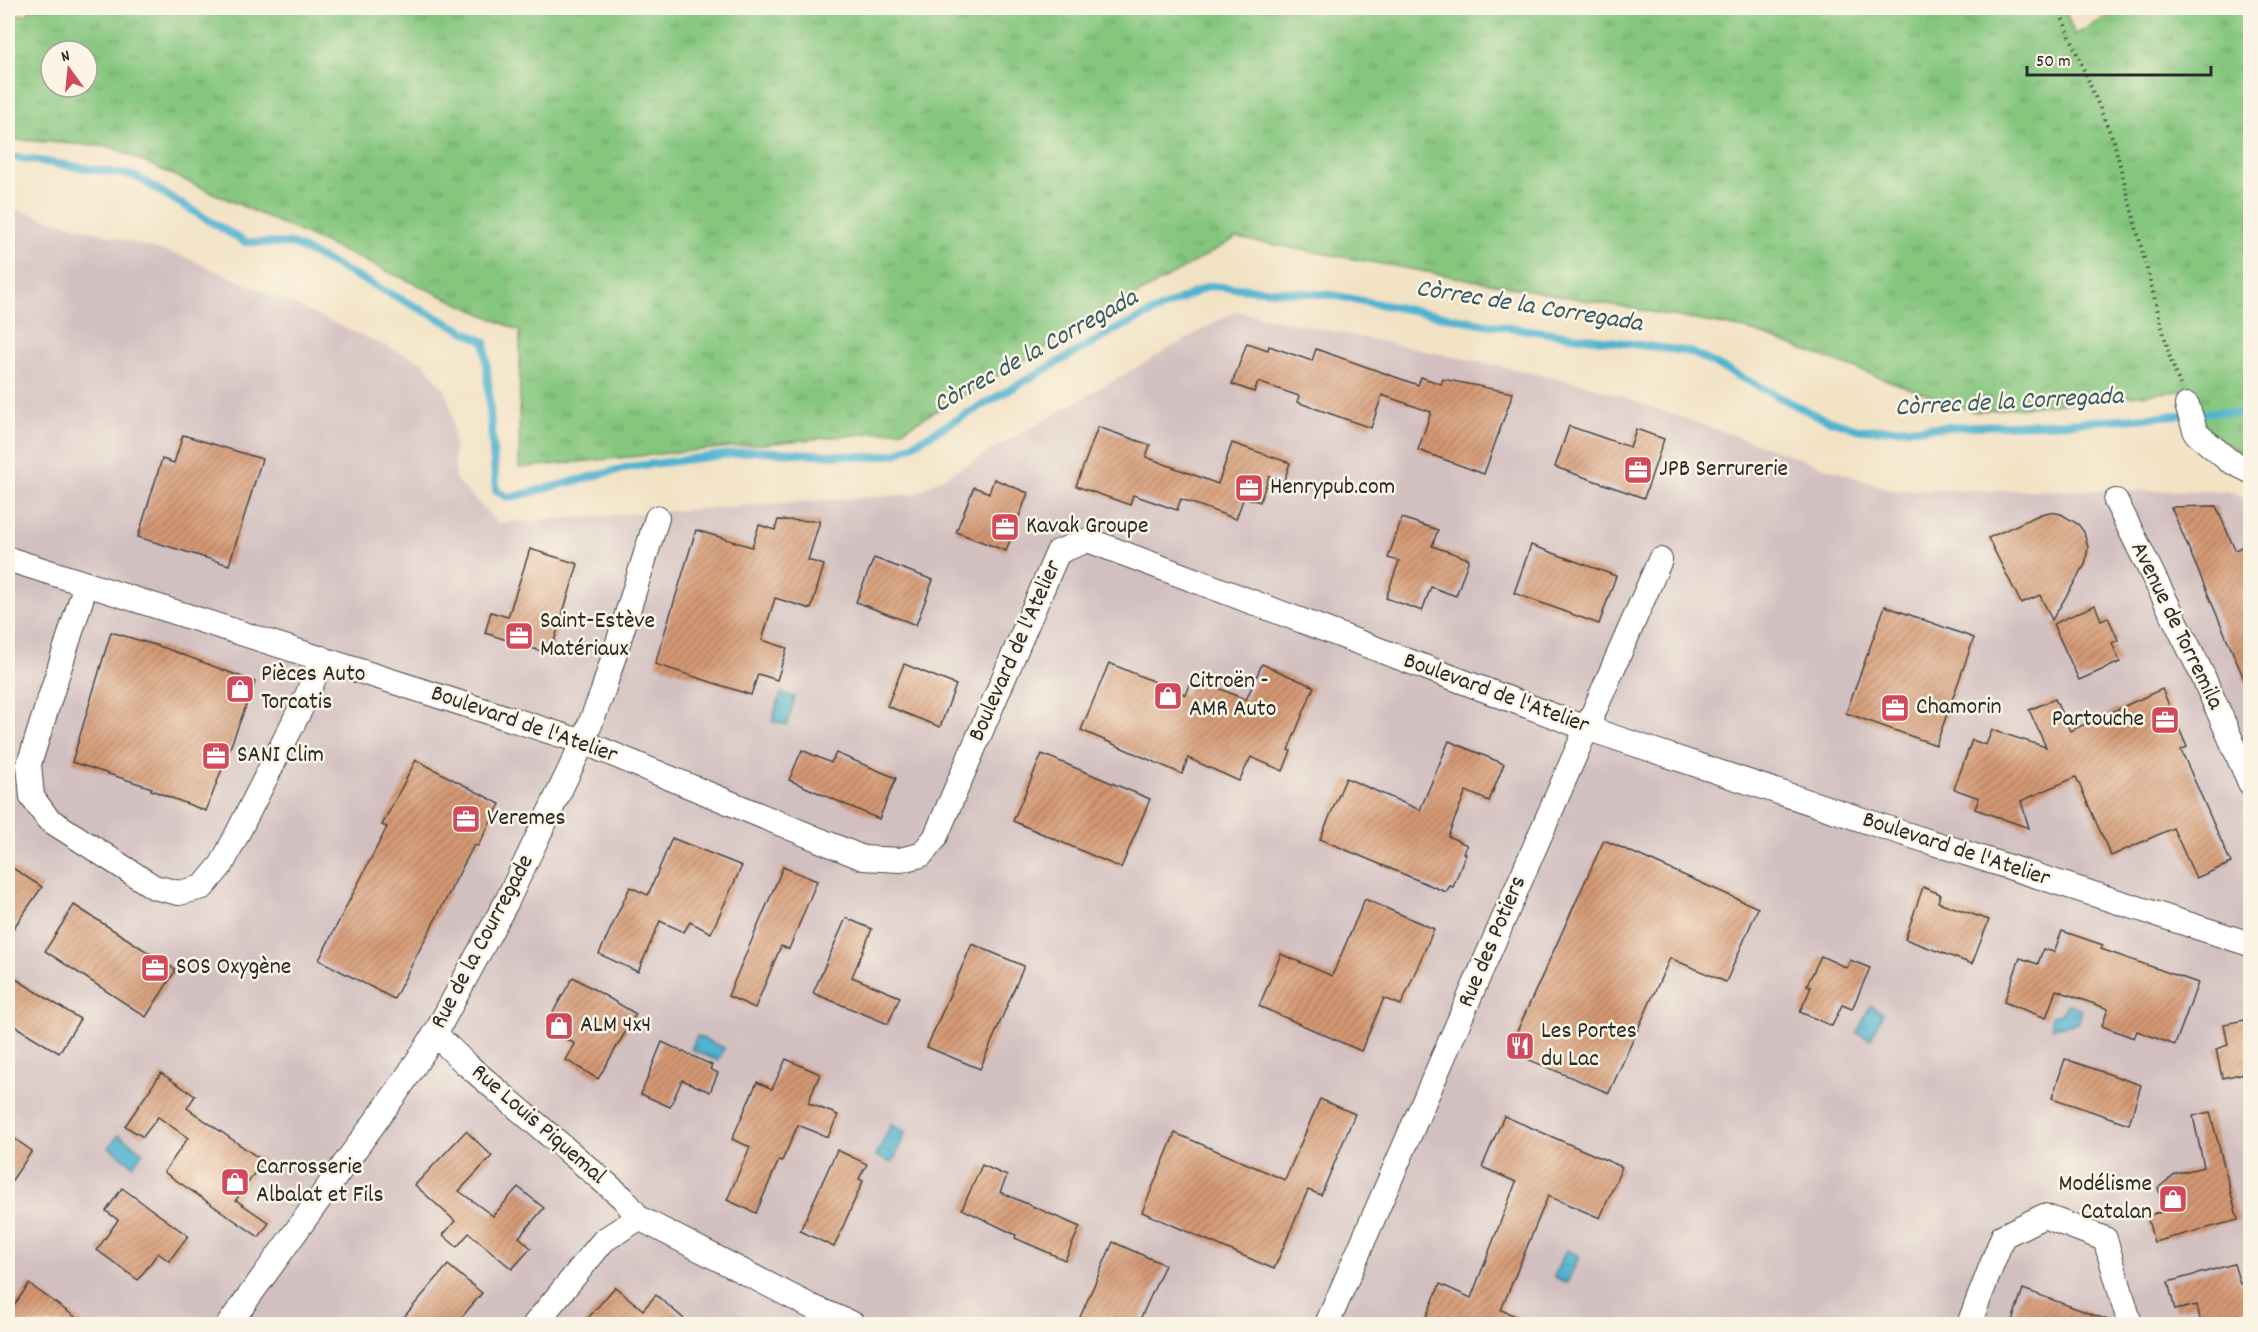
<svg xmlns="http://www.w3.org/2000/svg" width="2258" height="1332" font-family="Dekko,sans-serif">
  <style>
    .industrial { fill: #d2bfc0 }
    .grass { fill: url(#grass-tufts); stroke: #587854; stroke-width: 1.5; fill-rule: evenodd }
    .water { fill: url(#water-ripples); stroke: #3e6f7e; stroke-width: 1.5 }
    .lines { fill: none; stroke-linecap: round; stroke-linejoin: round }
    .stream { stroke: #51b3d0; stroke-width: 8 }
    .building { fill: url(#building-hatch) }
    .minor-casing { stroke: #494642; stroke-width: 26 }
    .path { stroke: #494642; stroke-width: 4; stroke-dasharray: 1.5 4.5; stroke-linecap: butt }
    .minor { stroke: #fff; stroke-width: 24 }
    .labels { text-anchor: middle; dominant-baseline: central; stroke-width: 5; stroke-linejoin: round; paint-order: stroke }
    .poi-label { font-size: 24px; fill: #2b2b2b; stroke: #fcf5e5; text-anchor: start }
    .street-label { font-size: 24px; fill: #2b2b2b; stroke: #fcf5e5 }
    .water-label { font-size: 26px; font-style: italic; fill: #385b65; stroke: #fcf5e5 }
  </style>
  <defs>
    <pattern id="grass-tufts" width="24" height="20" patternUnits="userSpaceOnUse" patternTransform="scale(1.5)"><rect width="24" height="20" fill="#84c67e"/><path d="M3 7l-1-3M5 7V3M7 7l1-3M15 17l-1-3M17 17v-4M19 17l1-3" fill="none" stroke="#6ca167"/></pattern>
    <pattern id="water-ripples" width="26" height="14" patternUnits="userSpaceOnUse" patternTransform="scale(1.5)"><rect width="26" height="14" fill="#51b3d0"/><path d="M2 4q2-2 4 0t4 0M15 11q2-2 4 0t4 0" fill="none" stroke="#4392a9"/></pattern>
    <pattern id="building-hatch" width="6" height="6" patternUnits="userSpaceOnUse" patternTransform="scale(1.5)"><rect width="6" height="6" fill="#d49873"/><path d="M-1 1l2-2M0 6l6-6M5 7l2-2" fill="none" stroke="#ac7c5f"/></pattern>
  </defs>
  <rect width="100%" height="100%" fill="#fcf5e5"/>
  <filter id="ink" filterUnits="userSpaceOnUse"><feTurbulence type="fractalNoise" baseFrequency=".0167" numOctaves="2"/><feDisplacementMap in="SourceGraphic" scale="12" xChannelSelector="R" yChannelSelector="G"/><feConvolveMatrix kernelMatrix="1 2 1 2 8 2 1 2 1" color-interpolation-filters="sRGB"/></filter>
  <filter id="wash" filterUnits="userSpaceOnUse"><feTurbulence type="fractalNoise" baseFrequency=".008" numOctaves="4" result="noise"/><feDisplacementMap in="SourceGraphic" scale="24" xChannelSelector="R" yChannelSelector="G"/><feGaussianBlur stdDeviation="1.35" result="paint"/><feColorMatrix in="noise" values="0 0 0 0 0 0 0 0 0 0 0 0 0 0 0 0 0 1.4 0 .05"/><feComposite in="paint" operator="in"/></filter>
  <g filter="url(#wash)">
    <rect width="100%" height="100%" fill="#f2e2c4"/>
    <!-- industrial -->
    <path class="industrial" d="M8,211H20L185,257L424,363L446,391L453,417L455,479L498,523L915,494L1235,311L1585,384L1892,490L2227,491L2250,500V1324H8Z"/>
    <!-- grass -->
    <path class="grass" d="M32,8H2064L2075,35L2122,8H2250V458L2234,449L2205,428L2189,390L1975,412L1746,329L1236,238L903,430L519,468L520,331L111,147L8,139V16L27,14ZM51,51H87V87H51Z"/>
    <!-- water -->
    <g class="water">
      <path d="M781,693L795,697L787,725L772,721Z"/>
      <path d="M2068,1004L2082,1010L2078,1023L2053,1028L2051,1016L2061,1014Z"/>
      <path d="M1870,1006L1883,1012L1871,1039L1857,1033Z"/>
      <path d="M697,1036L724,1048L718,1061L691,1049Z"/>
      <path d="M891,1125L906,1132L892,1163L876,1156Z"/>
      <path d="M119,1135L143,1152L133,1165L109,1147Z"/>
      <path d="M1566,1250L1579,1256L1567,1283L1554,1277Z"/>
    </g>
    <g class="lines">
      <!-- stream -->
      <path class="stream" d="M8,156L135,176L245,242L293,244L485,342L496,491L509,498L629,467L754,451L871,457L896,454L1115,330L1209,286L1331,295L1491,325L1691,352L1817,416L1861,430L2066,423L2219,412L2250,415"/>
    </g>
    <g id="blocks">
      <!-- building -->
      <g class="building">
        <path d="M1247,343L1268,350L1269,346L1312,361L1316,349L1418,385L1421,377L1441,384L1443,379L1513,393L1484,474L1418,450L1431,412L1382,395L1371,428L1297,402L1299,396L1258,382L1254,392L1232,384Z"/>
        <path d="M1569,426L1630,447L1636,429L1664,439L1644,498L1555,467Z"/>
        <path d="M1098,427L1150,445L1146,457L1218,484L1232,443L1290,463L1284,481L1269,476L1260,502L1244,497L1236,519L1181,499L1177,510L1133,495L1130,505L1076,486Z"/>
        <path d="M183,435L262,459L229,565L138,537L162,459L174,463Z"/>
        <path d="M994,479L1028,493L1006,551L956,532L974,487L989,493Z"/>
        <path d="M2216,506L2235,550L2250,543V693L2171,507Z"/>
        <path d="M2050,512L2061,514L2078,524L2084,532L2088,547L2085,565L2052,620L2040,595L2021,603L1988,538L2041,514Z"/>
        <path d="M1402,518L1438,530L1432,546L1469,559L1456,596L1431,587L1422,611L1386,598L1399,561L1388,558Z"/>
        <path d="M778,520L820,521L808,560L824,565L811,609L775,598L762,640L787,648L777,680L758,674L751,695L655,664L696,530L752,547L759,525L775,530Z"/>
        <path d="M1531,545L1616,576L1599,624L1514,593Z"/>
        <path d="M530,549L578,564L550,654L485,633L491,612L508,617Z"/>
        <path d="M874,558L933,580L916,625L856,602Z"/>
        <path d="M2095,605L2101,620L2108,617L2118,640L2112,643L2120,662L2079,680L2053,624Z"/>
        <path d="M1885,606L1974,638L1936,745L1846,713Z"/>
        <path d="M111,632L165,648L255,682L206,811L151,790L152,788L72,762Z"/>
        <path d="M1109,663L1186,695L1193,677L1246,700L1262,664L1314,687L1288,750L1291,751L1283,771L1251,757L1239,781L1188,758L1182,774L1081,730Z"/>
        <path d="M904,664L956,685L940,727L887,706Z"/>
        <path d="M2162,689L2187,747L2181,750L2231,863L2196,878L2173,828L2111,856L2076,777L2021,801L2029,828L1975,809L1979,798L1954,789L1972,740L1986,745L1992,730L2046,747L2029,710L2055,699L2070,731Z"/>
        <path d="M1449,741L1504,764L1489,801L1466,791L1448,836L1467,845L1463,853L1466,854L1453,887L1450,886L1446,892L1320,839L1346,778L1420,810Z"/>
        <path d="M802,750L831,763L836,753L896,778L879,819L789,780Z"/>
        <path d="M1042,754L1150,799L1121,868L1013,821Z"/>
        <path d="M416,760L500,804L478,846L474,845L394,999L319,960L387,827L382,825Z"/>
        <path d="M672,838L742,866L711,933L690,922L684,932L660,921L638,972L599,954L630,887L648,895Z"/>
        <path d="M1604,840L1758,908L1726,982L1670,958L1609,1093L1508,1051Z"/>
        <path d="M8,865L42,887L8,936Z"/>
        <path d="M783,867L817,881L789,949L781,946L755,1008L728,996Z"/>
        <path d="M1923,887L1940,894L1938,902L1989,920L1972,964L1905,939Z"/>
        <path d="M1365,899L1434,929L1401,1005L1384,998L1361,1051L1259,1006L1281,954L1332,976Z"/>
        <path d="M74,905L176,970L146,1017L45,951Z"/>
        <path d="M846,918L872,929L852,977L900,997L888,1024L813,993Z"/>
        <path d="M2062,931L2103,945L2101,949L2198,983L2175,1045L2137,1031L2134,1038L2102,1026L2108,1009L2056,990L2046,1018L2004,1002L2020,958L2038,964L2043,949L2054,952Z"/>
        <path d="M972,944L1024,966L980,1069L927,1047Z"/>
        <path d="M1821,956L1847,968L1850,960L1870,968L1852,1009L1842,1005L1832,1026L1800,1012L1811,987L1807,985Z"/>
        <path d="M8,974L80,1019L59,1053L8,1022Z"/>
        <path d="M573,977L636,1014L598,1079L566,1060L575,1044L545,1026Z"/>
        <path d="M2250,1019V1072L2222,1078L2216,1049L2228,1045L2224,1024Z"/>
        <path d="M662,1042L712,1065L710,1069L718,1073L710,1092L682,1080L670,1107L641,1094Z"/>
        <path d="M786,1059L820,1074L808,1103L838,1115L828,1137L798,1125L782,1161L779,1160L756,1213L727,1200L750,1147L732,1139L757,1082L772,1089Z"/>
        <path d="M2065,1059L2141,1085L2129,1124L2052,1098Z"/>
        <path d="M161,1073L195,1096L187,1108L263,1161L236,1200L269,1223L259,1237L164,1172L188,1138L158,1117L143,1137L125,1126Z"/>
        <path d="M1320,1099L1355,1114L1321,1195L1308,1190L1274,1269L1142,1212L1175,1133L1285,1180Z"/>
        <path d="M2210,1112L2238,1220L2154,1242L2147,1216L2165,1211L2158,1188L2175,1174L2204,1167L2193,1116Z"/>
        <path d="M1504,1116L1622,1167L1600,1218L1548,1196L1501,1310L1535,1324H1423L1440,1284L1471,1298L1516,1182L1482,1167Z"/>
        <path d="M466,1131L492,1156L459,1191L493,1216L518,1187L544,1208L519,1237L531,1248L512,1269L469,1233L457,1247L443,1235L455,1221L415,1185Z"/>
        <path d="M8,1134L32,1151L8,1186Z"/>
        <path d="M837,1150L867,1164L859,1179L863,1181L834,1247L800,1231Z"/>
        <path d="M982,1165L1007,1176L1000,1192L1080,1227L1065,1260L1015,1238L1016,1235L962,1209Z"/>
        <path d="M122,1188L188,1236L169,1261L158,1253L138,1280L97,1250L118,1220L106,1211Z"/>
        <path d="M1113,1242L1165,1265L1138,1324H1077Z"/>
        <path d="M2234,1264L2240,1284L2250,1281V1324H2201L2197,1305L2175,1310L2168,1282Z"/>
        <path d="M448,1265L482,1293L456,1324H398Z"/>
        <path d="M29,1284L85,1324H8V1314Z"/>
        <path d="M615,1287L643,1310L656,1295L690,1324H583Z"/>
        <path d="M2023,1289L2113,1322L2112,1324H2011Z"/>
      </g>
    </g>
  </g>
  <g filter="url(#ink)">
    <use href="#blocks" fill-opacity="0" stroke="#494642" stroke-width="1.5"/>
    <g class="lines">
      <!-- minor casing -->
      <g class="minor-casing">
        <g id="minor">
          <path d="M2187,405L2196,433L2228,460L2250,471"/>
          <path d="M2116,501L2202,674L2250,783"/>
          <path d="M8,559L583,742L863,858L900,860L921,855L935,838L1058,552L1088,540L1586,728L1890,829L2250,944"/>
          <path d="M86,584L29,764L32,797L48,819L154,887L179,893L203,887L222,864L306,698L322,658"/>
          <path d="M435,1034L465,1063L623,1198L639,1218L810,1306L853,1324"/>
          <path d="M229,1324L401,1086L435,1034L507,901L583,742L602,694L657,518"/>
          <path d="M535,1324L604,1240L639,1218"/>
          <path d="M1327,1324L1660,560"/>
          <path d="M1969,1324L2003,1236L2044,1216L2105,1239L2130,1324"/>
        </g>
      </g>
      <!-- path -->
      <path class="path" d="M2058,8L2114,142L2170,358L2180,385"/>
      <!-- minor -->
      <use href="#minor" class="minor"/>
    </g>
  </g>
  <!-- icons -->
  <defs>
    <g id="office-square" transform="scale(1.5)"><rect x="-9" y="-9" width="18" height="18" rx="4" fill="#d1495b" stroke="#fcf5e5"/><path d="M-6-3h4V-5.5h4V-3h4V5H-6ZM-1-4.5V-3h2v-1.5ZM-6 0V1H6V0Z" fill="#fff"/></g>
    <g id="shop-square" transform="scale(1.5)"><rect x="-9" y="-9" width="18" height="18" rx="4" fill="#d1495b" stroke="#fcf5e5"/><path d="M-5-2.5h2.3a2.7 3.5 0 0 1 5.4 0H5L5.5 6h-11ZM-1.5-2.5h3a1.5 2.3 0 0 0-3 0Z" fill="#fff"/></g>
    <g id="restaurant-square" transform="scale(1.5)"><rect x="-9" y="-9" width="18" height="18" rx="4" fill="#d1495b" stroke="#fcf5e5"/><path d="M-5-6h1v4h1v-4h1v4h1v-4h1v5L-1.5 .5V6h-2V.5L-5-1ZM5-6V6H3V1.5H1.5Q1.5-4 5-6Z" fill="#fff"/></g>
  </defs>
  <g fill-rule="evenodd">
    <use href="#office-square" x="1638" y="470"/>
    <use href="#office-square" x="1249" y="488"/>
    <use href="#office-square" x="1005" y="527"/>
    <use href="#office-square" x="519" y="636"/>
    <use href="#shop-square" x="240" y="689"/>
    <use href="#shop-square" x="1168" y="696"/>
    <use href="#office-square" x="1895" y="708"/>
    <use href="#office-square" x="2165" y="720"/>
    <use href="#office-square" x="216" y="756"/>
    <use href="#office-square" x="466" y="819"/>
    <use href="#office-square" x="155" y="968"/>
    <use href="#shop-square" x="559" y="1026"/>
    <use href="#restaurant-square" x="1520" y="1046"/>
    <use href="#shop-square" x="235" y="1182"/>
    <use href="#shop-square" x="2173" y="1199"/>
  </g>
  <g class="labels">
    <!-- poi labels -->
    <g class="poi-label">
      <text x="1659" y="470">JPB Serrurerie</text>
      <text x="1270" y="488">Henrypub.com</text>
      <text x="1026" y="527">Kavak Groupe</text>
      <text x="540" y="622">Saint-Estève<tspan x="540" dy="28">Matériaux</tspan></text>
      <text x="261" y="675">Pièces Auto<tspan x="261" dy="28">Torcatis</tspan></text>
      <text x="1189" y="682">Citroën -<tspan x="1189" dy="28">AMR Auto</tspan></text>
      <text x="1916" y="708">Chamorin</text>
      <text x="2144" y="720" text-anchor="end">Partouche</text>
      <text x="237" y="756">SANI Clim</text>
      <text x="487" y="819">Veremes</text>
      <text x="176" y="968">SOS Oxygène</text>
      <text x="580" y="1026">ALM 4x4</text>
      <text x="1541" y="1032">Les Portes<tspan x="1541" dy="28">du Lac</tspan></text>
      <text x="256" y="1168">Carrosserie<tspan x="256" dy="28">Albalat et Fils</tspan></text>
      <text x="2152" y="1185" text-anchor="end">Modélisme<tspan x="2152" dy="28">Catalan</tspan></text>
    </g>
    <!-- street labels -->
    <g class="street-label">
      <text transform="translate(2176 626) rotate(64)">Avenue de Torremila</text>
      <text transform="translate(1016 651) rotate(-66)">Boulevard de l'Atelier</text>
      <text transform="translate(1496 694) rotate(20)">Boulevard de l'Atelier</text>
      <text transform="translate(524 725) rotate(19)">Boulevard de l'Atelier</text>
      <text transform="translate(1956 850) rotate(18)">Boulevard de l'Atelier</text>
      <text transform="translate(483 942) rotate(-62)">Rue de la Courregade</text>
      <text transform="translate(1493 942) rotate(-67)">Rue des Potiers</text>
      <text transform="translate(538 1125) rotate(41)">Rue Louis Piquemal</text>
    </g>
    <!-- water labels -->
    <g class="water-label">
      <text transform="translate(1529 307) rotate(9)">Còrrec de la Corregada</text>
      <text transform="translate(1036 352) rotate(-29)">Còrrec de la Corregada</text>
      <text transform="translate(2009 403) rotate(-3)">Còrrec de la Corregada</text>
    </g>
  </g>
  <!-- margin -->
  <rect width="2258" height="1332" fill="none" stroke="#fcf5e5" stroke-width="30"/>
  <!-- north arrow -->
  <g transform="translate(69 69) rotate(345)"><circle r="28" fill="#fcf5e5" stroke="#a8a49b" stroke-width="1.5"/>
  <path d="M0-4.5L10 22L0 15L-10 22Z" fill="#d1495b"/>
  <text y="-9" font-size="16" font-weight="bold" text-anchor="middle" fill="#2b2b2b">N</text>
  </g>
  <!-- scale -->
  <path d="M2027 66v9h184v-9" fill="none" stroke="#2b2b2b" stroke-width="3"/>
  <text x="2036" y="66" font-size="18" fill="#2b2b2b" stroke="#fcf5e5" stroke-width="4.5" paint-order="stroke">50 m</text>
</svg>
